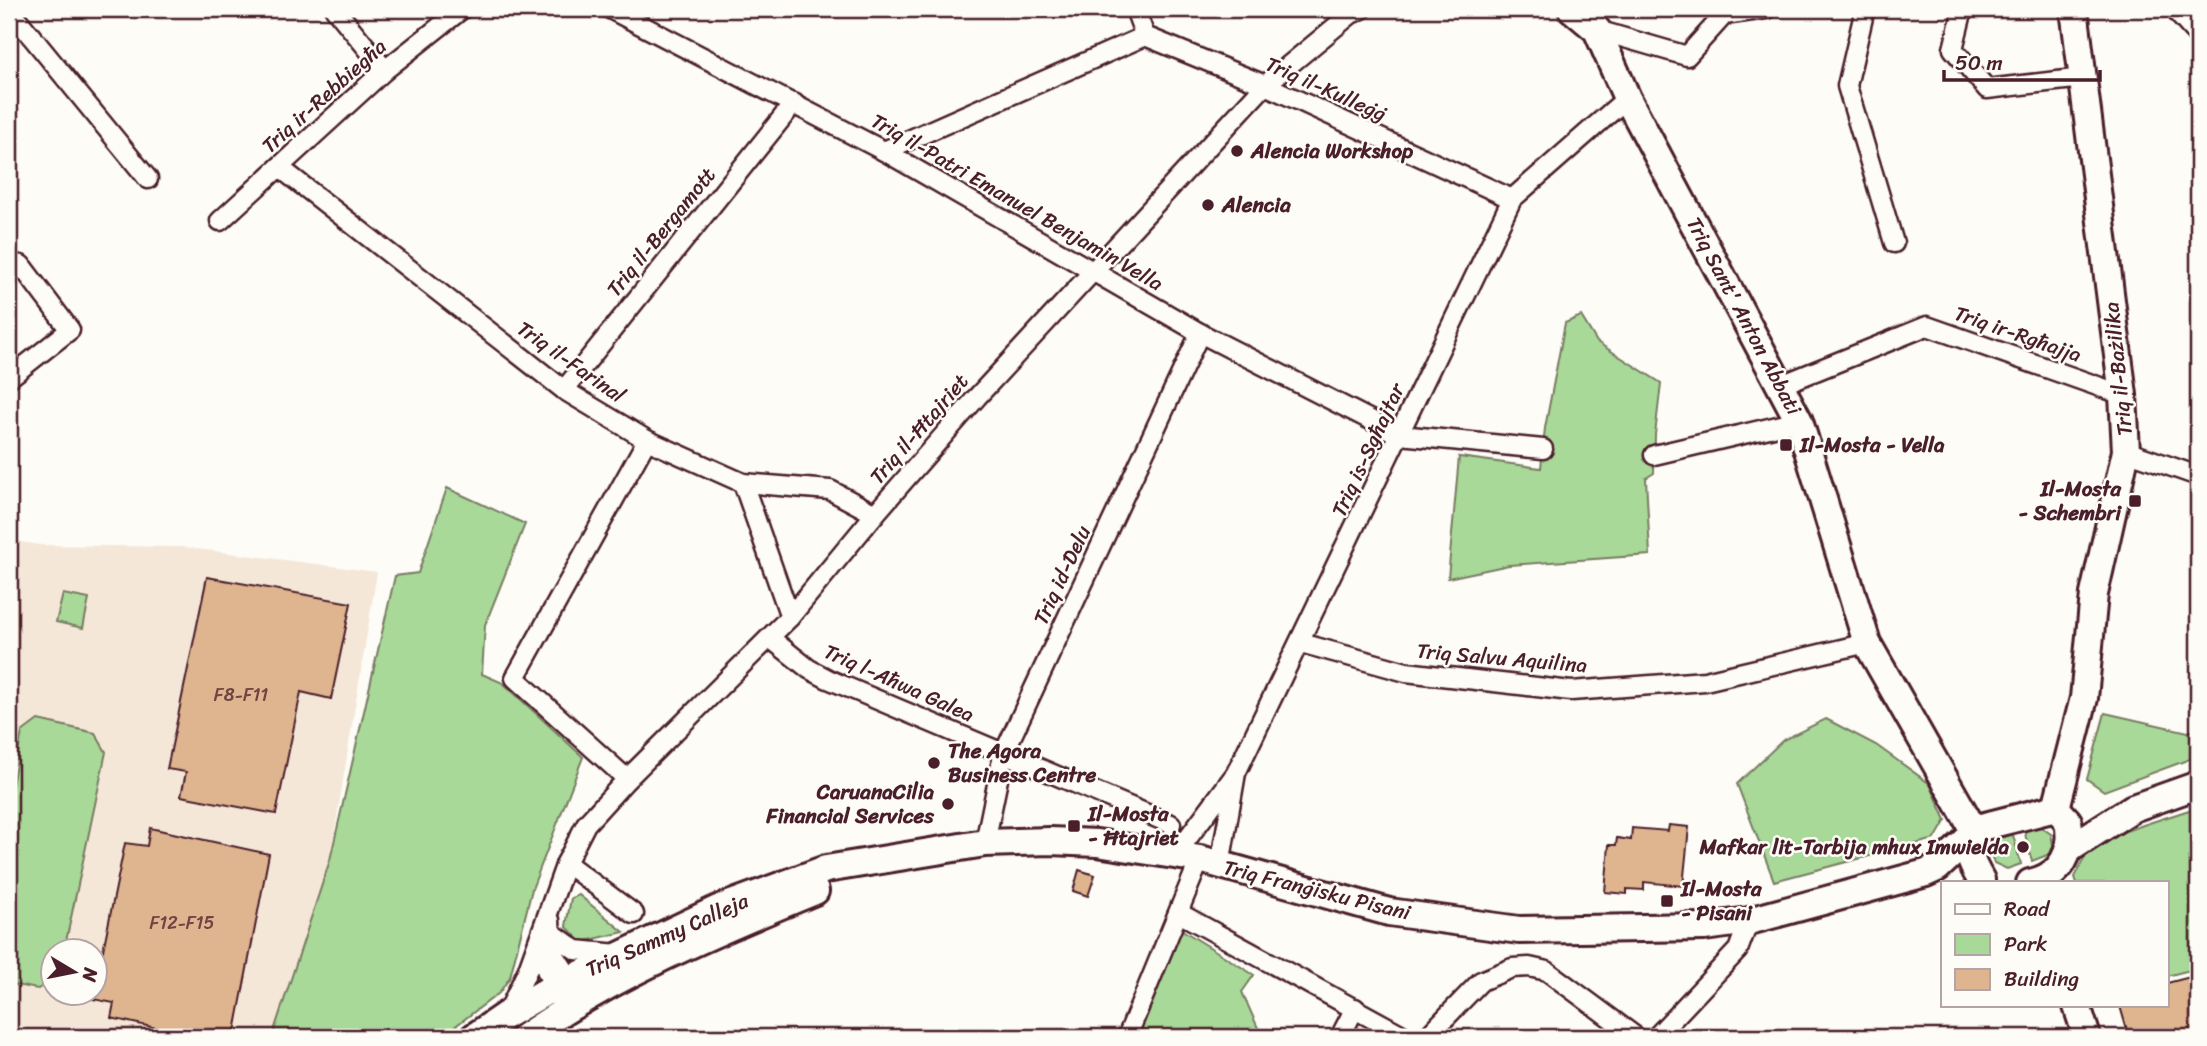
<svg xmlns="http://www.w3.org/2000/svg" width="2207" height="1046" font-family="Sriracha,sans-serif">
  <style>
    .built { fill: #f4e7d8; fill-rule: evenodd }
    .green { fill: #a8d999; stroke: #797c62; stroke-width: 2 }
    .building { fill: #deb58f; stroke: #4a1f2b; stroke-width: 2 }
    .lines { fill: none; stroke-linecap: round; stroke-linejoin: round }
    .street-casing { stroke: #4a1f2b; stroke-width: 23 }
    .secondary-casing { stroke: #4a1f2b; stroke-width: 32 }
    .street { stroke: #fdfcf7; stroke-width: 18 }
    .secondary { stroke: #fdfcf7; stroke-width: 26 }
    .poi-dot { fill: #4a1f2b; stroke: #fdfcf7; stroke-width: 2.5 }
    .labels { text-anchor: middle; dominant-baseline: central; stroke-width: 5; stroke-linejoin: round; paint-order: stroke }
    .number-label { font-size: 18px; fill: #6f4444 }
    .street-label { font-size: 21px; fill: #4a1f2b; stroke: #fdfcf7 }
    .poi-label { font-size: 21px; font-weight: bold; fill: #4a1f2b; stroke: #fdfcf7; text-anchor: start }
  </style>
  <rect width="100%" height="100%" fill="#fdfcf7"/>
  <filter id="ink" filterUnits="userSpaceOnUse"><feTurbulence type="fractalNoise" baseFrequency=".0143" numOctaves="2"/><feDisplacementMap in="SourceGraphic" scale="14" xChannelSelector="R" yChannelSelector="G"/><feConvolveMatrix kernelMatrix="1 2 1 2 8 2 1 2 1" color-interpolation-filters="sRGB"/></filter>
  <g filter="url(#ink)">
    <!-- built -->
    <path class="built" d="M9,540L39,545L183,547L377,572L330,860L273,1037H9ZM52,951H94V993H52Z"/>
    <!-- green -->
    <g class="green">
      <path d="M1581,316L1597,342L1661,383L1655,435L1654,473L1646,478L1650,555L1509,565L1448,578L1459,457L1541,468L1545,428L1565,323Z"/>
      <path d="M447,488L525,524L485,625L482,674L503,683L583,757L532,889L510,977L499,993L441,1037H272L330,860L395,576L418,573Z"/>
      <path d="M63,594L89,599L83,628L56,622Z"/>
      <path d="M2105,713L2188,732L2198,729V756L2104,791L2087,779Z"/>
      <path d="M1826,719L1876,745L1930,784L1946,820L1935,839L1774,881L1737,784L1783,740Z"/>
      <path d="M38,720L95,733L106,752L64,951H52V979L38,989L9,984V802L22,732Z"/>
      <path d="M2198,807V968L2167,976V883H2077L2075,877C2080,868 2084,855 2091,848C2104,835 2176,815 2198,807Z"/>
      <path d="M2041,827L2051,834L2053,845L2050,854L2032,861L2024,830Z"/>
      <path d="M2013,835L2021,864L2007,869L1994,863L1990,851L1997,838Z"/>
      <path d="M579,895L624,932L581,942L566,926L571,898Z"/>
      <path d="M1179,928L1254,975L1242,992L1262,1037H1133Z"/>
    </g>
    <!-- building -->
    <g class="building">
      <path d="M207,577L351,603L331,699L301,692L276,814L181,796L186,772L167,769Z"/>
      <path d="M1669,825L1689,827L1683,886L1644,882V890L1627,889V894L1605,892L1609,845H1616L1617,838L1631,840L1632,828L1668,831Z"/>
      <path d="M150,828L269,854L234,1037H197L111,1018L114,1003L93,999L125,843L147,846Z"/>
      <path d="M1079,870L1095,875L1088,896L1073,891Z"/>
      <path d="M2198,975V1037H2129L2120,1006H2167V983Z"/>
    </g>
    <g class="lines">
      <!-- street casing -->
      <g class="street-casing">
        <g id="street">
          <path d="M9,9L148,179"/>
          <path d="M335,9L385,70"/>
          <path d="M610,9L884,151L1200,333L1400,435L1543,449"/>
          <path d="M1135,9L1145,36L1265,85L1512,199"/>
          <path d="M1865,9L1847,86L1894,243"/>
          <path d="M1963,9L1953,49L1987,89L2083,78"/>
          <path d="M2174,9L2198,36"/>
          <path d="M1597,30L1687,56L1724,15L1766,9"/>
          <path d="M884,151L1145,36"/>
          <path d="M279,167L564,390L647,440L743,483L830,490L875,514"/>
          <path d="M220,221L385,70L462,9"/>
          <path d="M9,263L21,265L70,330L9,378"/>
          <path d="M1781,385L1927,326L2123,395"/>
          <path d="M564,390L794,103"/>
          <path d="M2126,451L2198,476"/>
          <path d="M1654,455L1799,421"/>
          <path d="M743,483L790,617"/>
          <path d="M770,638L809,669L828,679L1171,824"/>
          <path d="M1301,643L1406,672L1571,691L1705,681L1867,643"/>
          <path d="M627,779L515,678L647,440"/>
          <path d="M985,843L1003,755L1200,333"/>
          <path d="M1175,855L1234,776"/>
          <path d="M566,863L634,914"/>
          <path d="M1220,865L1236,773L1512,199L1627,98"/>
          <path d="M1179,913L1406,1037"/>
          <path d="M550,920L552,951L575,986"/>
          <path d="M551,932L576,950L618,954"/>
          <path d="M541,940V957L557,997"/>
          <path d="M507,1014L528,969L566,863L586,824L627,779L790,617L875,514L977,397L1265,85L1351,14L1362,9"/>
          <path d="M1127,1037L1200,859"/>
          <path d="M1340,1037L1355,1008"/>
          <path d="M1427,1037L1481,981L1512,968L1529,967L1547,971L1636,1037"/>
          <path d="M1656,1037L1738,950L1749,921"/>
        </g>
      </g>
      <!-- secondary casing -->
      <g class="secondary-casing">
        <g id="secondary">
          <path d="M1572,9L1597,30L1627,98L1799,421L1867,643L1973,829"/>
          <path d="M2056,808L2084,698L2094,594L2126,451L2123,395L2074,9"/>
          <path d="M2069,849L2133,808L2198,785"/>
          <path d="M1981,880C1971,863 1963,847 1973,829L2056,808"/>
          <path d="M2030,883C2062,876 2074,852 2068,821L2056,808"/>
          <path d="M2077,1006L2087,1037"/>
          <path d="M474,1037L506,1015L552,988L718,909L826,869L985,843L1050,841L1097,843L1200,859L1389,912L1519,930L1704,927L1749,921L1926,873L1937,868L1968,839"/>
          <path d="M525,1037C613,975 715,932 815,891"/>
        </g>
      </g>
      <!-- street -->
      <use href="#street" class="street"/>
      <!-- secondary -->
      <use href="#secondary" class="secondary"/>
    </g>
  </g>
  <!-- markers -->
  <g class="poi-dot">
    <circle cx="1237" cy="151" r="7"/>
    <circle cx="1208" cy="205" r="7"/>
    <rect x="1779" y="438" width="14" height="14" rx="3.5"/>
    <rect x="2128" y="494" width="14" height="14" rx="3.5"/>
    <circle cx="934" cy="763" r="7"/>
    <circle cx="948" cy="804" r="7"/>
    <rect x="1067" y="819" width="14" height="14" rx="3.5"/>
    <circle cx="2023" cy="847" r="7"/>
    <rect x="1660" y="894" width="14" height="14" rx="3.5"/>
  </g>
  <g class="labels">
    <!-- number labels -->
    <g class="number-label">
      <text x="241" y="695">F8-F11</text>
      <text x="182" y="923">F12-F15</text>
    </g>
    <!-- street labels -->
    <g class="street-label">
      <text transform="translate(1326 89) rotate(24)">Triq il-Kulleġġ</text>
      <text transform="translate(324 96) rotate(-42)">Triq ir-Rebbiegħa</text>
      <text transform="translate(1017 202) rotate(30)">Triq il-Patri Emanuel Benjamin Vella</text>
      <text transform="translate(661 232) rotate(-51)">Triq il-Bergamott</text>
      <text transform="translate(1744 316) rotate(62)">Triq Sant' Anton Abbati</text>
      <text transform="translate(2018 334) rotate(19)">Triq ir-Rgħajja</text>
      <text transform="translate(571 362) rotate(35)">Triq il-Farinal</text>
      <text transform="translate(2118 369) rotate(-96)">Triq il-Bażilika</text>
      <text transform="translate(919 429) rotate(-49)">Triq il-Ħtajriet</text>
      <text transform="translate(1368 450) rotate(-65)">Triq is-Sgħajtar</text>
      <text transform="translate(1062 575) rotate(-65)">Triq id-Delu</text>
      <text transform="translate(1502 658) rotate(5)">Triq Salvu Aquilina</text>
      <text transform="translate(899 683) rotate(24)">Triq l-Aħwa Galea</text>
      <text transform="translate(1317 890) rotate(14)">Triq Franġisku Pisani</text>
      <text transform="translate(667 935) rotate(-24)">Triq Sammy Calleja</text>
    </g>
    <!-- poi labels -->
    <g class="poi-label">
      <text x="1251" y="151">Alencia Workshop</text>
      <text x="1222" y="205">Alencia</text>
      <text x="1800" y="445">Il-Mosta - Vella</text>
      <text x="2121" y="489" text-anchor="end">Il-Mosta<tspan x="2121" dy="24">- Schembri</tspan></text>
      <text x="948" y="751">The Agora<tspan x="948" dy="24">Business Centre</tspan></text>
      <text x="934" y="792" text-anchor="end">CaruanaCilia<tspan x="934" dy="24">Financial Services</tspan></text>
      <text x="1088" y="814">Il-Mosta<tspan x="1088" dy="24">- Ħtajriet</tspan></text>
      <text x="2009" y="847" text-anchor="end">Mafkar lit-Tarbija mhux Imwielda</text>
      <text x="1681" y="889">Il-Mosta<tspan x="1681" dy="24">- Pisani</tspan></text>
    </g>
  </g>
  <!-- margin -->
  <rect width="2207" height="1046" fill="none" stroke="#fdfcf7" stroke-width="35"/>
  <rect x="18" y="18" width="2172" height="1011" fill="none" stroke="#4a1f2b" stroke-width="2.5" filter="url(#ink)"/>
  <!-- legend -->
  <rect x="1941" y="881" width="228" height="126" fill="#fdfcf7" stroke="#b5a4a5" stroke-width="2"/>
  <rect x="1955" y="904" width="35" height="10" fill="#fdfcf7" stroke="#b5a4a5" stroke-width="2"/>
  <text x="2004" y="916" font-size="21" fill="#4a1f2b">Road</text>
  <rect x="1955" y="934" width="35" height="21" fill="#a8d999" stroke="#b5a4a5" stroke-width="2"/>
  <text x="2004" y="951" font-size="21" fill="#4a1f2b">Park</text>
  <rect x="1955" y="969" width="35" height="21" fill="#deb58f" stroke="#b5a4a5" stroke-width="2"/>
  <text x="2004" y="986" font-size="21" fill="#4a1f2b">Building</text>
  <!-- north arrow -->
  <g transform="translate(74 972) rotate(100)"><circle r="33" fill="#fdfcf7" stroke="#b5a4a5" stroke-width="2"/>
  <path d="M0-5L12 26L0 18L-12 26Z" fill="#4a1f2b"/>
  <text y="-10" font-size="19" font-weight="bold" text-anchor="middle" fill="#4a1f2b">N</text>
  </g>
  <!-- scale -->
  <path d="M1944 70v10h156v-10" fill="none" stroke="#4a1f2b" stroke-width="3.5"/>
  <text x="1955" y="70" font-size="21" fill="#4a1f2b" stroke="#fdfcf7" stroke-width="5" paint-order="stroke">50 m</text>
</svg>
